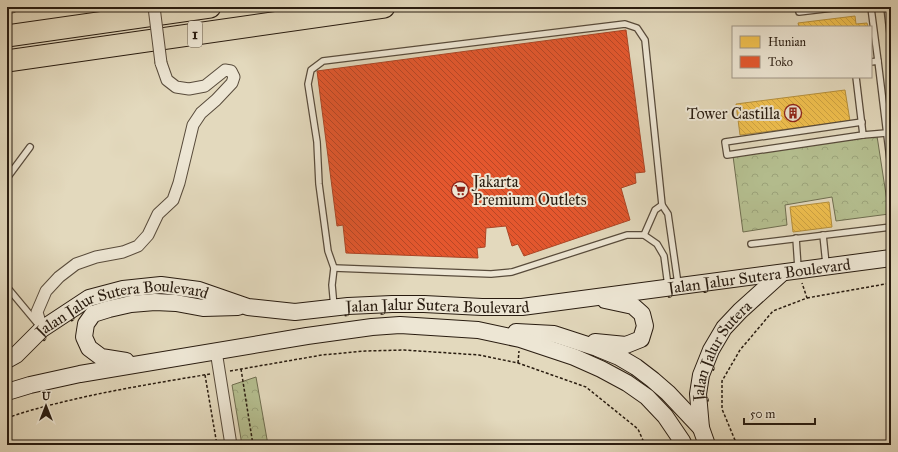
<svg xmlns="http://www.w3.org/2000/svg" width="898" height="452" font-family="'IM FELL Great Primer',serif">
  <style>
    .park { fill: url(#park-crowns); stroke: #6f6e50 }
    .homes { fill: url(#homes-back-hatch); stroke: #b6903b }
    .shops { fill: url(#shops-back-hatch); stroke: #ac4525 }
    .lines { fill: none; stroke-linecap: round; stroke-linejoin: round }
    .service-casing { stroke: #584b3b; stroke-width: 8 }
    .minor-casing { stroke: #584b3b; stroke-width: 13 }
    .secondary-casing { stroke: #291c10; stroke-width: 18 }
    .motorway-casing { stroke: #291c10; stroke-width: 23 }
    .path { stroke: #291c10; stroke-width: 1.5; stroke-dasharray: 3 2; stroke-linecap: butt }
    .service { stroke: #ede6d4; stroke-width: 5.5 }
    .minor { stroke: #ede6d4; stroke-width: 11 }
    .secondary { stroke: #ede6d4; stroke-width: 16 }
    .motorway { stroke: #e3d9bd; stroke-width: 21 }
    .minor-bridge-casing { stroke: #584b3b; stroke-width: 13; stroke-linecap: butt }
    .minor-bridge { stroke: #ede6d4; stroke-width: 11 }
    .labels { text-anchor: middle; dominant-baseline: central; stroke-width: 4; stroke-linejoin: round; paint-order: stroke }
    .shield { fill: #ede6d4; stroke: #64594b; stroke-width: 1 }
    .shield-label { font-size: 15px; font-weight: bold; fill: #291c10 }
    .poi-label { font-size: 16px; fill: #291c10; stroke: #ede6d4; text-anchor: end }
    .street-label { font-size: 16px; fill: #291c10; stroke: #ede6d4 }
  </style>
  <defs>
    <pattern id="park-crowns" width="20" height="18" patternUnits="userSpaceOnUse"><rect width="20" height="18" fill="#b5bf90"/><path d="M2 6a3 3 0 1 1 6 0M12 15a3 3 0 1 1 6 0" fill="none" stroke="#9ca47b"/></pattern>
    <pattern id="homes-back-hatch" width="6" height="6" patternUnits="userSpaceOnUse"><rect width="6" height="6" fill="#f2c14e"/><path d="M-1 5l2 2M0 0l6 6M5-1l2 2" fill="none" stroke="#d0a543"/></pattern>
    <pattern id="shops-back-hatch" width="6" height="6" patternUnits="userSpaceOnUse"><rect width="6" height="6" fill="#e4572e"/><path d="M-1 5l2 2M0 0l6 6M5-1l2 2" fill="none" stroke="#b94726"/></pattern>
  </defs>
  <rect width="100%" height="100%" fill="#e3d9bd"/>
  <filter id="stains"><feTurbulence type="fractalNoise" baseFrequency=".005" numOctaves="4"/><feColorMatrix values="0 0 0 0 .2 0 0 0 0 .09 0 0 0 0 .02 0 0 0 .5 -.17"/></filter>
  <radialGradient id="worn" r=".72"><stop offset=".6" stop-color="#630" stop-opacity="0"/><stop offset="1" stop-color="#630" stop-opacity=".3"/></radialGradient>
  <!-- park -->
  <g class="park">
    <path d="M877,136L889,214L836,221L832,197L785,205L787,225L743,232L733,156Z"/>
    <path d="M256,377L268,445H242L232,385Z"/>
  </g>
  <!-- homes -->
  <g class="homes">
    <path d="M855,16L856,24L867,23L868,27H799L798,23Z"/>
    <path d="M845,90L850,121L740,135L736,104Z"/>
    <path d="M829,202L832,227L793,232L790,207Z"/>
  </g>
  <!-- shops -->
  <path class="shops" d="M626,30L645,172L635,173L636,183L621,188L630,220L524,256L518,244L512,246L506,226L486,228L485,247L477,248L478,258L346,253L343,225L337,226L317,71Z"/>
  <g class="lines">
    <!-- service casing -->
    <g class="service-casing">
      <g id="service">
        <path d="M868,7L871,8L878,61"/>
        <path d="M887,7L891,42"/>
        <path d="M799,12L841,7"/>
        <path d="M871,62L878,61L891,168"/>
        <path d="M856,77L863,135L886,133"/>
        <path d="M862,122L725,142L727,155L863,135"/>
        <path d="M7,178L30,147"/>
        <path d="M662,205L668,214L678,284"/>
        <path d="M823,235L826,264"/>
        <path d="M796,238L798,268"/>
        <path d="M751,244L891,227"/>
        <path d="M334,268L491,274L512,272L627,235H644L657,244L664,256L668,286"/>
        <path d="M7,287L37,323"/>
        <path d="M334,307L332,285L334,268L328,251L319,184L317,142L308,84L311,70L323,61L625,24L637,28L645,40L662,205L655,210L644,235"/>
      </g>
    </g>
    <!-- minor casing -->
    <g class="minor-casing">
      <g id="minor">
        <path d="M7,8L12,7"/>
        <path d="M42,329L37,312L46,291L59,277L76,264L96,257L123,252L138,246L148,235L158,214L173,200L179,183L193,125L201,113L216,100L232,83L234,77L231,71L225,70L205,86L189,89L176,87L167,80L161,63"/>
        <path d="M216,351L231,445"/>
      </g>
    </g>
    <!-- secondary casing -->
    <g class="secondary-casing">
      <g id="secondary">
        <path d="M516,332L554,334L597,348L619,357L636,367L653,380L668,393L701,428"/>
        <path d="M595,342L626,345L641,339L645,326L642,314L633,306L605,300"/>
        <path id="s1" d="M7,360L16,355L42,329L89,298L123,289L161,285L199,290L248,307L295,312L348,306L392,304H424L482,307H522L891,258"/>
        <path d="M126,361L101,357L89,348L84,337L86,324L93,314L109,309L131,304L155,302L176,303L203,308L238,307"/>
        <path d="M7,392L30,385L80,374L307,336L372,327L400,325L478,330L520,339L574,357L601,369L627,383L647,397L665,416L682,441L684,445"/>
        <path id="s2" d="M707,445L701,428L698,394L701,375L711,350L724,328L740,311L782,273"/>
      </g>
    </g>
    <!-- motorway casing -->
    <g class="motorway-casing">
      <g id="motorway">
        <path d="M7,36L210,7"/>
        <path d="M7,61L384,7"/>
      </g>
    </g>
    <!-- path -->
    <g class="path">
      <path d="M807,298L891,283"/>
      <path d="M518,363L519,351"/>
      <path d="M241,369L253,445"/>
      <path d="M230,371L322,355L365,351L404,350L479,355L518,363L586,387L638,429L645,445"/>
      <path d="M205,375L217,445"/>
      <path d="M7,418C32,409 58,403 84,397C125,388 168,381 210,374"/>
      <path d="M737,445L722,409V381L740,350L773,311L807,298L802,283"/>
    </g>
    <!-- service -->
    <use href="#service" class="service"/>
    <!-- minor -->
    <use href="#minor" class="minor"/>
    <!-- secondary -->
    <use href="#secondary" class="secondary"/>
    <!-- motorway -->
    <use href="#motorway" class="motorway"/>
    <!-- minor-bridge casing -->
    <g class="minor-bridge-casing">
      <path id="minor-bridge" d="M154,7L161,63"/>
    </g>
    <!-- minor-bridge -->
    <use href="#minor-bridge" class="minor-bridge"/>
  </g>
  <!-- icons -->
  <defs>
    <g id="building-ring" transform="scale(0.9)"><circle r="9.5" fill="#ede6d4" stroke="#8f2418" stroke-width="1.5"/><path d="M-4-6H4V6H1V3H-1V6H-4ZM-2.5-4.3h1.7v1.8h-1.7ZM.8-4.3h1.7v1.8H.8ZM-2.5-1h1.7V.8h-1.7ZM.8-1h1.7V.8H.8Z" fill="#8f2418"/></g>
    <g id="supermarket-ring" transform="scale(0.9)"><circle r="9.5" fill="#ede6d4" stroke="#8f2418" stroke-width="1.5"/><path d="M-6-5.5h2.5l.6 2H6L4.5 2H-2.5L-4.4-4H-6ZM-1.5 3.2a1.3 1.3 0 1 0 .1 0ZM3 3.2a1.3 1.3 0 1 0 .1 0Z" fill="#8f2418"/></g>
  </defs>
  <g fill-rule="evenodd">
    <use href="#building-ring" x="793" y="113"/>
    <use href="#supermarket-ring" x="460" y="190"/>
  </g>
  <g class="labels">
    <!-- shield labels -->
    <rect class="shield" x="188" y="21" width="14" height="26" rx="3"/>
    <g class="shield-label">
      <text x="195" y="34">1</text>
    </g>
    <!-- poi labels -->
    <g class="poi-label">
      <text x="780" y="113">Tower Castilla</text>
      <text x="473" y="181" text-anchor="start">Jakarta<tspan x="473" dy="18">Premium Outlets</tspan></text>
    </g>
    <!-- street labels -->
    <g class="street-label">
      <text stroke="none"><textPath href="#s1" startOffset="781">Jalan Jalur Sutera Boulevard</textPath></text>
      <text stroke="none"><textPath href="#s1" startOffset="457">Jalan Jalur Sutera Boulevard</textPath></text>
      <text stroke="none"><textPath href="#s1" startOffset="133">Jalan Jalur Sutera Boulevard</textPath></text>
      <text stroke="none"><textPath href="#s2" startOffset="102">Jalan Jalur Sutera</textPath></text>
    </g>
  </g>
  <!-- margin -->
  <rect width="898" height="452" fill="none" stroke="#e3d9bd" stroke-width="24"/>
  <rect x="8" y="8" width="882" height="436" fill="none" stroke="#291c10" stroke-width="2"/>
  <rect x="12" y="12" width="874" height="428" fill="none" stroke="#291c10"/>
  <!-- legend -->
  <rect x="732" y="26" width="140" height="52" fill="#ede6d4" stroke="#9f9586"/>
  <rect x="740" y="36" width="20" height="12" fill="#f2c14e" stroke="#9f9586"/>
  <text x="768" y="46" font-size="12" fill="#291c10">Hunian</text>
  <rect x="740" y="56" width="20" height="12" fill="#e4572e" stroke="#9f9586"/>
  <text x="768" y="66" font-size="12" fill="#291c10">Toko</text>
  <!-- north arrow -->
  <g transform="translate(46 406)" stroke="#ede6d4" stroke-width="3" paint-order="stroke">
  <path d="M0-3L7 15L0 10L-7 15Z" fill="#291c10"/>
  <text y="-6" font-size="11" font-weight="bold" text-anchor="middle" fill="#291c10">U</text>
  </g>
  <!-- scale -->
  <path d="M744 418v6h71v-6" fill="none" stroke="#291c10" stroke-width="2"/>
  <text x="750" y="418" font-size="12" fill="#291c10" stroke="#ede6d4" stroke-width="3" paint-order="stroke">50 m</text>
  <rect width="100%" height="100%" filter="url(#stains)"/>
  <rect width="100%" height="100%" fill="url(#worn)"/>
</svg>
